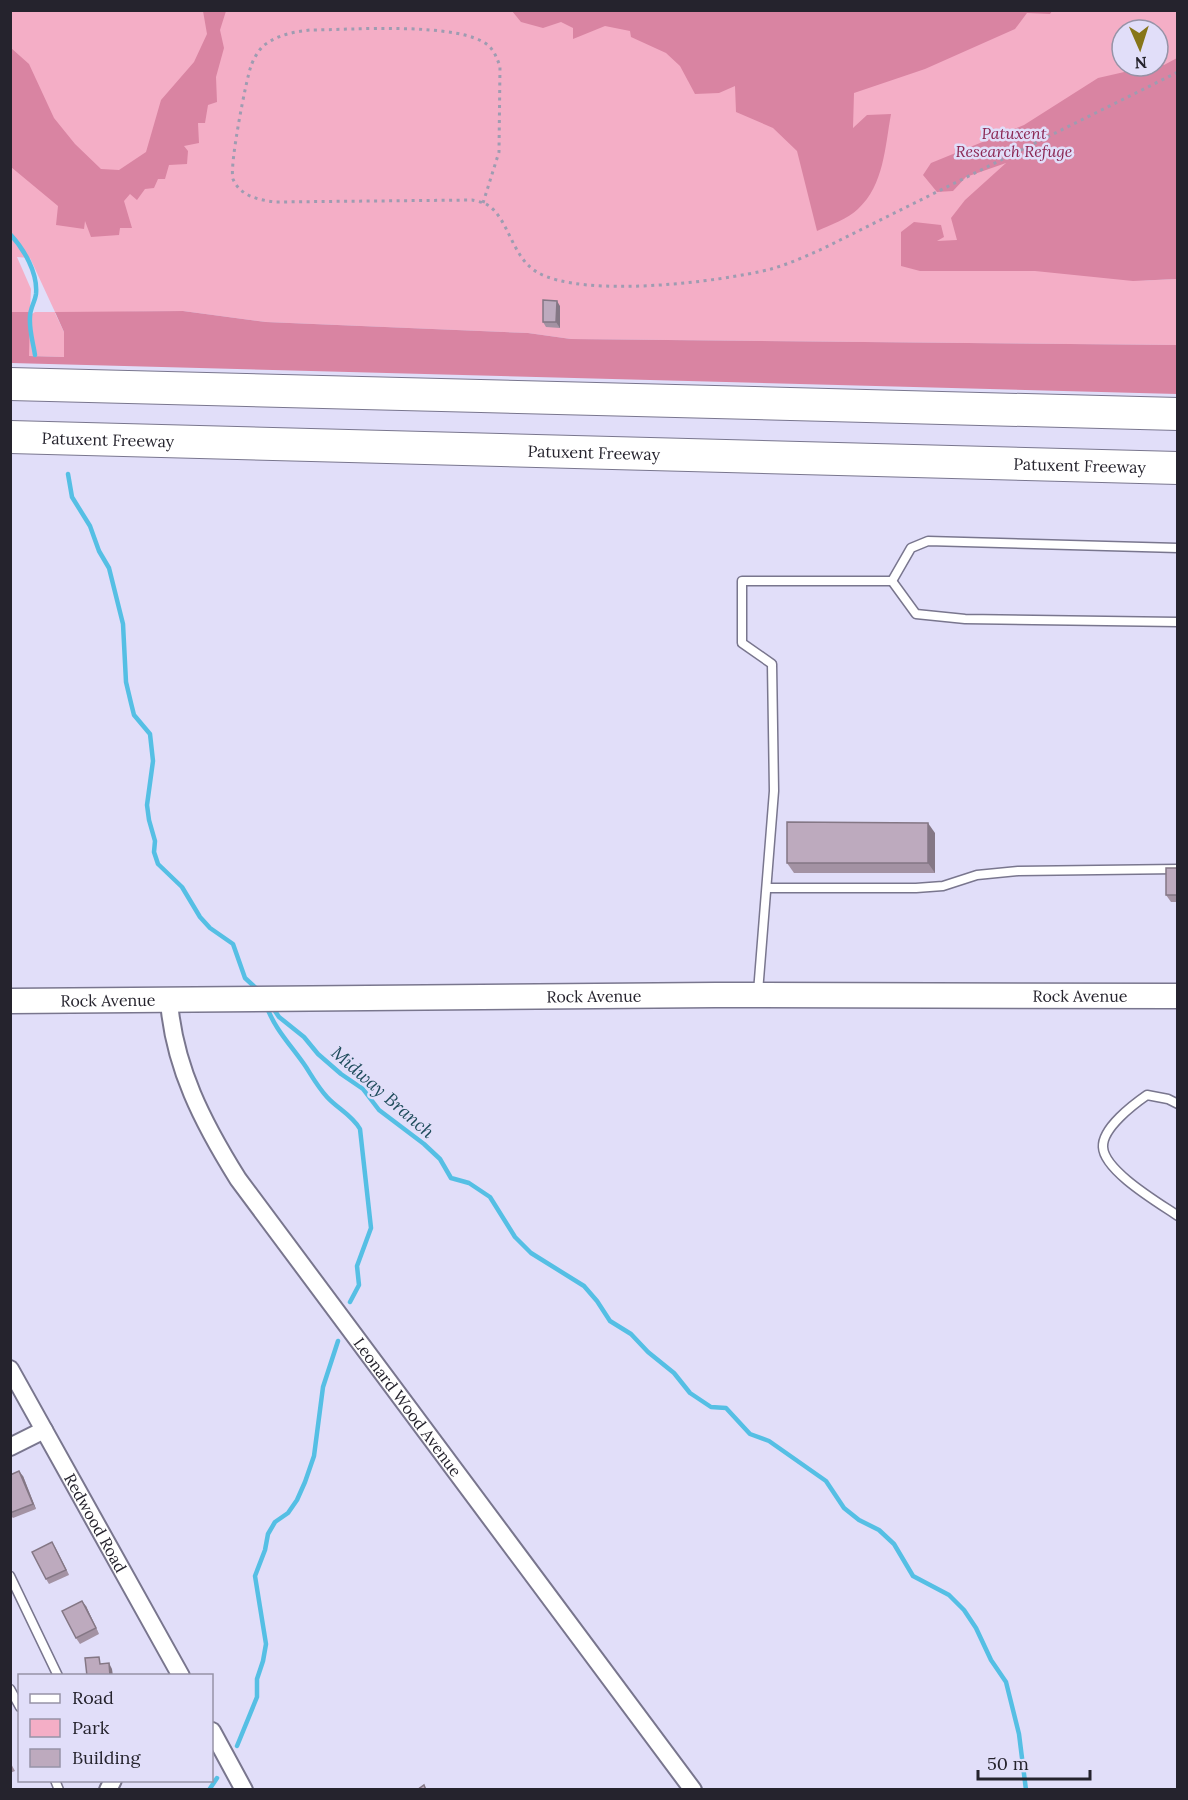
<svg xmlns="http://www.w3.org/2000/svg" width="1188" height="1800" font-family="Lora,serif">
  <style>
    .green { fill: #f4aec6; fill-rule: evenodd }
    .forest { fill: #d984a2 }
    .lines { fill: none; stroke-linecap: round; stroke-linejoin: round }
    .stream { stroke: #55bfe4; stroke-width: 4.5 }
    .lane-casing { stroke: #79768e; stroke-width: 11 }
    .street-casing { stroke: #79768e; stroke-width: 20 }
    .secondary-casing { stroke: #79768e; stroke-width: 27 }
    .highway-casing { stroke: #79768e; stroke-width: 34 }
    .path { stroke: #9e9cb1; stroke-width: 3; stroke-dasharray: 3 4.5; stroke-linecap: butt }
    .lane { stroke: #fff; stroke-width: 8 }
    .street { stroke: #fff; stroke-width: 16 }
    .secondary { stroke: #fff; stroke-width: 24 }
    .highway { stroke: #fff; stroke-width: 32 }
    .wall { fill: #a392a3 }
    .shaded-wall { fill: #847785 }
    .building { fill: #bdaabe; stroke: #847785; stroke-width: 1.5 }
    .labels { text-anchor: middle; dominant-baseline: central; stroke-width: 5; stroke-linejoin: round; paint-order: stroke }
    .park-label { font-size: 16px; font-style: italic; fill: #8b2753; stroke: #e1def9 }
    .street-label { font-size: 16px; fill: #25232d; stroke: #e1def9 }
    .water-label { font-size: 18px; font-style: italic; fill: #1f4c5c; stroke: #e1def9 }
  </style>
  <rect width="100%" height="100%" fill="#e1def9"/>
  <!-- green -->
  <path class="green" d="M10,11H1177V278L1133,281L1177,279V345L571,339L528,333L266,322L183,311L55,313L64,332L65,357L29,356V316L35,312H55L30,258L17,257L31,289L30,312H11ZM1122,30H1158V66H1122Z"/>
  <!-- forest -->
  <g class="forest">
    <path d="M203,11H226L220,30L224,48L216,77L217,102L208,105L205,123H198L199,143L184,146L188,151L187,164L169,165L165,179H158L154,188L145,189L137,200L130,194L124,201L132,228H120L119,235L91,237L85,221L84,229L56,225L58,206L11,167V48L29,64L54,118L75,144L101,169L119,170L146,152L161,100L194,62L207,34Z"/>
    <path d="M512,11H1052L1050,14L1027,13L1015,29L925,69L854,93L853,128L867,115L891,114C885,147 884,185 858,209C848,219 830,225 817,231L797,151L773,128L736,112L735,86L719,93L695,94L680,66L666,53L631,37L630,31L605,26L573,39V28L561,22L543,28L521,22Z"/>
    <path d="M1177,58V279L1133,281L1035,271H920L901,266V232L914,222L941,225L944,237L937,241L957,240L951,218L965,200L1006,163L966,177L953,191L937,192L923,175L931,163L1024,125L1098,78L1133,70L1141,66H1158V60L1164,65Z"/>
    <path d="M183,311L266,322L528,333L571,339L1177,345V394L11,363V312H30L29,356L64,357V332L55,312Z"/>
  </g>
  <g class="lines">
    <!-- stream -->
    <g class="stream">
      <path d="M10,234C24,249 38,273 36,294C35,302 30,308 30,317C29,330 33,342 35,355"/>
      <path d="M68,474L72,497L90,526L99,551L109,568L123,624L126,682L131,703L134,715L150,734L153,761L147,805L149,820L155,841L154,852L158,864L182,887L200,917L210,928L233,944L245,978L258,990"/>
      <path d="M266,1005C275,1030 291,1045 306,1067C313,1078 318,1087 327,1097C338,1109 352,1115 360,1129L371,1228L357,1266L359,1285L350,1302"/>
      <path d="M273,1008L279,1017L304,1037L318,1054L341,1074L363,1089L379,1110L424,1144L440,1159L451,1178L469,1183L490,1197L515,1237L531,1253L584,1286L597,1301L610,1321L631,1334L648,1352L674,1373L690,1393L711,1407L726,1408L750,1434L769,1441L826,1481L844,1508L859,1520L879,1530L894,1544L913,1576L949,1595L964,1610L976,1628L991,1660L1006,1682L1019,1734L1026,1790"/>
      <path d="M237,1746L257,1697V1679L263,1661L266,1644L255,1576L265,1550L268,1534L275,1522L288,1513L297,1500L305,1482L314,1456L323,1387L338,1341"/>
      <path d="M209,1790L217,1778"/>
    </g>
    <!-- lane casing -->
    <g class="lane-casing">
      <g id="lane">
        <path d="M892,581L911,548L928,541L1178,548"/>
        <path d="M892,581L916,614L965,619L1178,622"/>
        <path d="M767,888H916L943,886L977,875L1018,871L1178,869"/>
        <path d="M758,992L774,791L772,664L742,643V581H892"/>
        <path d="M1178,1104L1168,1099L1147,1095C1134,1104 1102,1128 1103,1147C1104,1171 1159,1203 1178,1216"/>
        <path d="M10,1576L58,1676"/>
        <path d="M10,1689L20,1707"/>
        <path d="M55,1780L59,1790"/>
      </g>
    </g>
    <!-- street casing -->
    <g class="street-casing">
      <g id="street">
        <path id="s1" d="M169,1001C174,1067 203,1123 238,1179L693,1790"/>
        <path id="s2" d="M10,1369L181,1676"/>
        <path d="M10,1447L44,1430"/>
        <path d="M212,1731L244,1790"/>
        <path d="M108,1790L113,1780"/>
      </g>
    </g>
    <!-- secondary casing -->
    <g class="secondary-casing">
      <g id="secondary">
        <path id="s3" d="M10,1001L715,995L1178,996"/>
      </g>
    </g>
    <!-- highway casing -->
    <g class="highway-casing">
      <g id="highway">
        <path d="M10,384L1178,414"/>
        <path id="s4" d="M10,437L1178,468"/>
      </g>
    </g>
    <!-- path -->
    <path class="path" d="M483,203L499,152L500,66C497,59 495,52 489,46C461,21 349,30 310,30C293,32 277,35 263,46C258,51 253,60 251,66C246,80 229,167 233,179C240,196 259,200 275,202L472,200C476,201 482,202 486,204C509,217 511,257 537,272C582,299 720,282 771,269C789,264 806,256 822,249L1178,72"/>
    <!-- lane -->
    <use href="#lane" class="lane"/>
    <!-- street -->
    <use href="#street" class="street"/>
    <!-- secondary -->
    <use href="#secondary" class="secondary"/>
    <!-- highway -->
    <use href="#highway" class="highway"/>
  </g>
  <!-- wall -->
  <g class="wall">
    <path d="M560,306V328L546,327L543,322Z"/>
    <path d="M935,833V873H794L787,863Z"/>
    <path d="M1178,868V902H1171L1166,895Z"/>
    <path d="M10,1475L23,1476L36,1509L13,1518L10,1515Z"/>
    <path d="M52,1542L69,1575L49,1584L46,1579Z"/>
    <path d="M86,1606L99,1634L80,1644L76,1638Z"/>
    <path d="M10,1762L15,1771L10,1773Z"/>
  </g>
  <!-- shaded-wall -->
  <g class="shaded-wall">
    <path d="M557,301L560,306V328L556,322Z"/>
    <path d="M928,823L935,833V873L928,863Z"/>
    <path d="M19,1471L23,1476L36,1509L33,1504Z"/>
    <path d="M52,1542L55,1547L69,1575L66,1570Z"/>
    <path d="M82,1601L86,1606L99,1634L96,1628Z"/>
    <path d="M109,1663L112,1669L113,1676H110Z"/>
  </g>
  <!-- building -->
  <g class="building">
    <path d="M543,300L557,301L556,322H543Z"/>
    <path d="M787,822L928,823V863H787Z"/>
    <rect x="1166" y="868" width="12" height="27"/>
    <path d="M19,1471L33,1504L10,1513V1475Z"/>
    <path d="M52,1542L66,1570L46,1579L32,1552Z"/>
    <path d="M82,1601L96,1628L76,1638L62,1611Z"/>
    <path d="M99,1657L100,1664L109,1663L110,1676H87L85,1658Z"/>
    <path d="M424,1785L426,1790H417Z"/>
  </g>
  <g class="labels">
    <!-- park labels -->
    <g class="park-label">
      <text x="1014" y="133">Patuxent<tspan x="1014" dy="18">Research Refuge</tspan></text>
    </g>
    <!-- street labels -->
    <g class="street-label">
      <text stroke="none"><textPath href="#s4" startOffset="98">Patuxent Freeway</textPath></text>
      <text stroke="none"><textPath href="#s4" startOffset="584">Patuxent Freeway</textPath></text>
      <text stroke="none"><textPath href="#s4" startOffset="1070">Patuxent Freeway</textPath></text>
      <text stroke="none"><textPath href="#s3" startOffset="584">Rock Avenue</textPath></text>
      <text stroke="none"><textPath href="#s3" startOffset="1070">Rock Avenue</textPath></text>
      <text stroke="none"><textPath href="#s3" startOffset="98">Rock Avenue</textPath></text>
      <text stroke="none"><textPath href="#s1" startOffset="477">Leonard Wood Avenue</textPath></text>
      <text stroke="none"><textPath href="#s2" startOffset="176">Redwood Road</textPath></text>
    </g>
    <!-- water labels -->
    <g class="water-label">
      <text transform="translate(383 1092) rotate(41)">Midway Branch</text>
    </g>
  </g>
  <!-- border -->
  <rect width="1188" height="1800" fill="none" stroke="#25232d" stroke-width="24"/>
  <!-- legend -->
  <rect x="18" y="1674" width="195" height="108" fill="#e1def9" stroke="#9693a7" stroke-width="1.5"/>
  <rect x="30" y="1694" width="30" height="9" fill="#ffffff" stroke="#9693a7" stroke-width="1.5"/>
  <text x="72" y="1704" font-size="18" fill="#25232d">Road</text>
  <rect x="30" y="1719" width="30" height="18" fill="#f4aec6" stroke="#9693a7" stroke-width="1.5"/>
  <text x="72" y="1734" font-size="18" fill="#25232d">Park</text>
  <rect x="30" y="1749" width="30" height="18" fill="#bdaabe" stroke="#9693a7" stroke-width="1.5"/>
  <text x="72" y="1764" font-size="18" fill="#25232d">Building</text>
  <!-- north arrow -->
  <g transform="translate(1140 48) rotate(177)"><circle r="28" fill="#e1def9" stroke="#9693a7" stroke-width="1.5"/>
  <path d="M0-4.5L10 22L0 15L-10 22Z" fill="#877518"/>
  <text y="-9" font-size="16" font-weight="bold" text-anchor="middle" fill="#25232d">N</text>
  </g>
  <!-- scale -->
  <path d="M978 1770v9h112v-9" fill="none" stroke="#25232d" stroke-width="3"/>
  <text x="987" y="1770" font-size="18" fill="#25232d" stroke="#e1def9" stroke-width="4.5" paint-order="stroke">50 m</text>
</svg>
